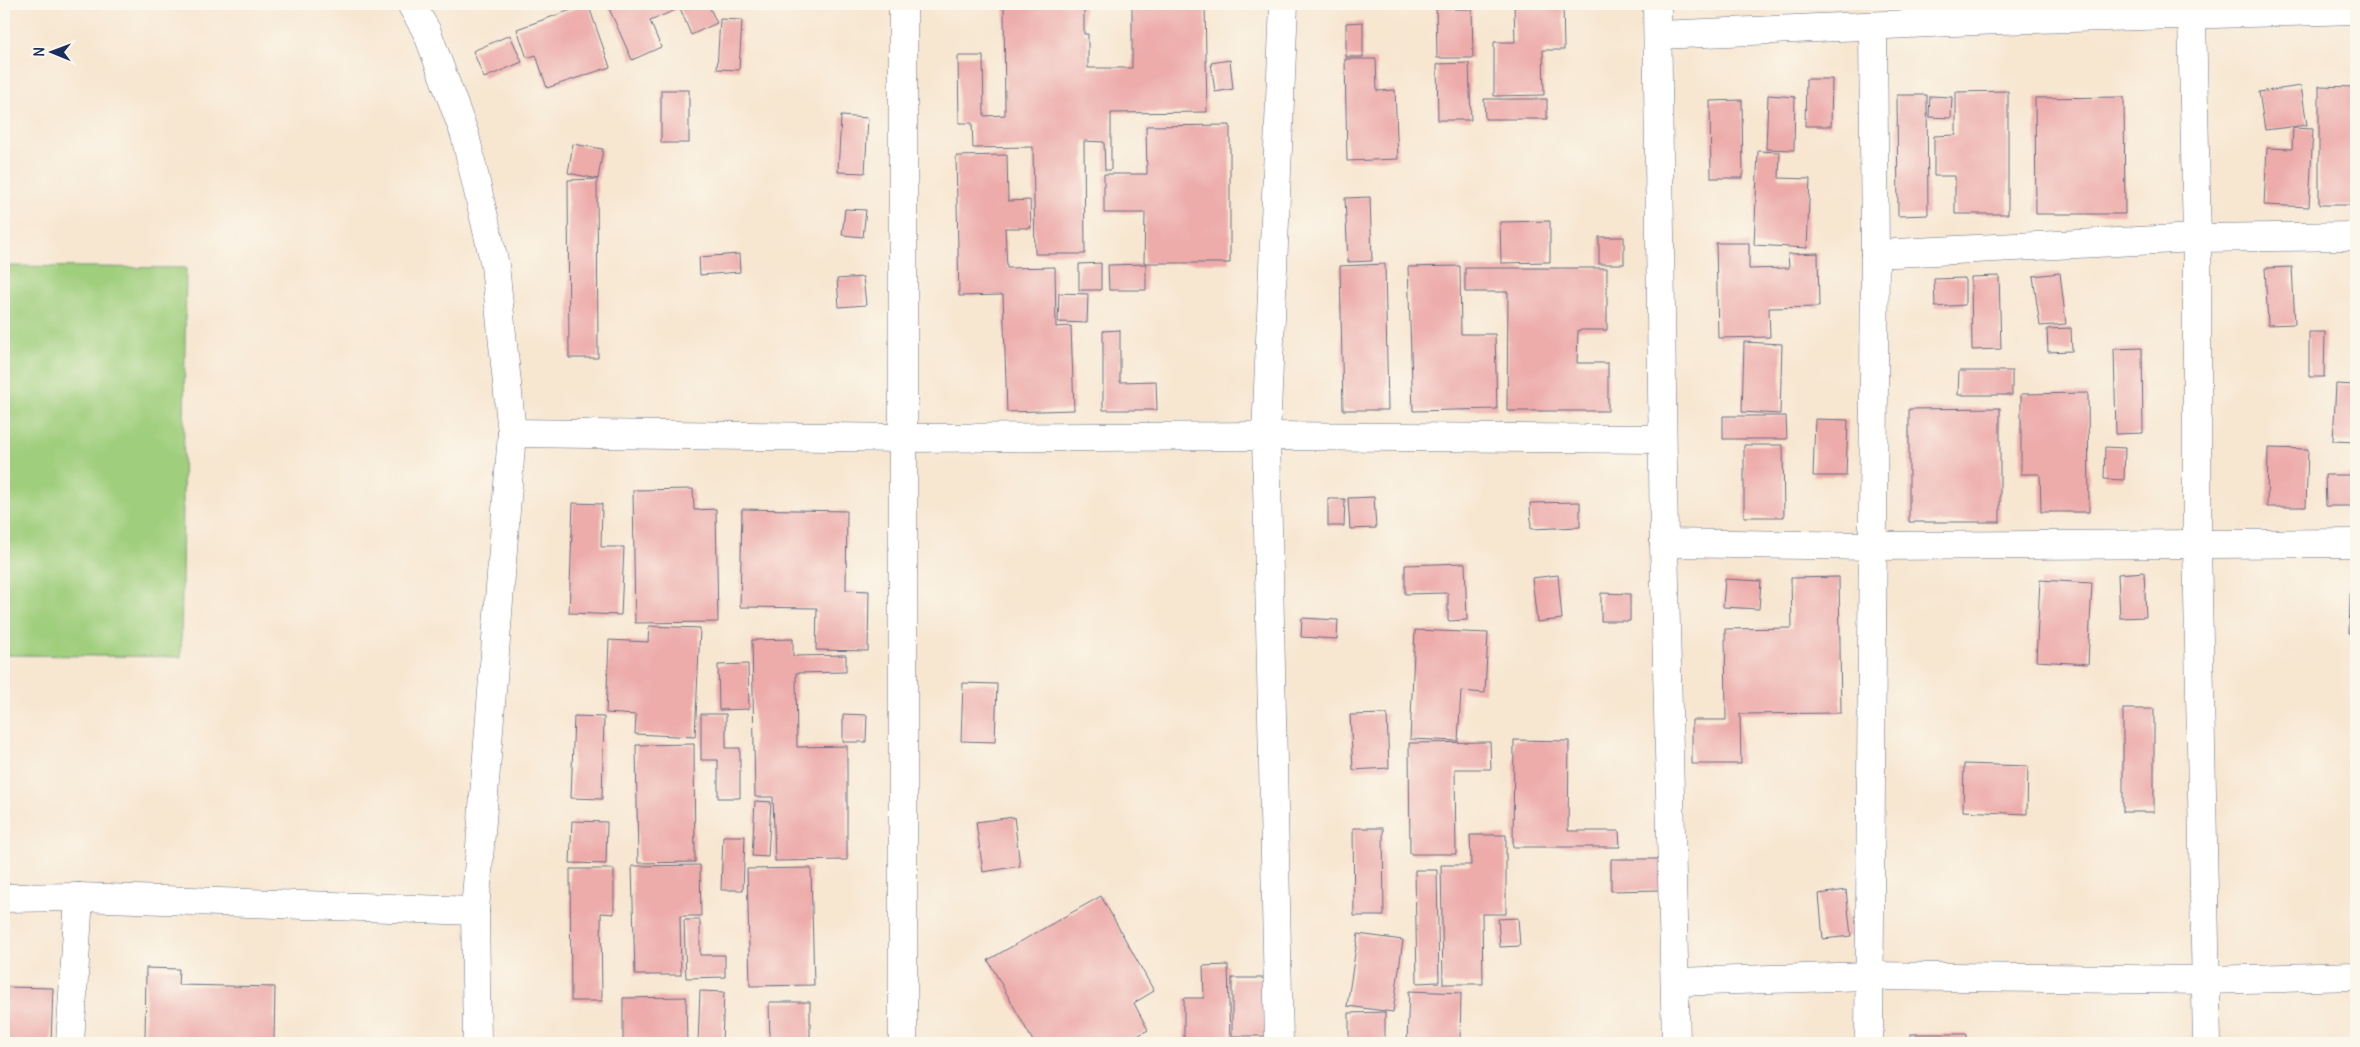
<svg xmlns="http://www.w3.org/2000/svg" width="2360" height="1047" font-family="Delius,sans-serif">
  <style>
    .green { fill: #9fce7c; stroke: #5d7e6d }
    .building { fill: #edacaa }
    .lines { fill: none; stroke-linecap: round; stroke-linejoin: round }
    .street-casing { stroke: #686f86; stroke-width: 29 }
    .street { stroke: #fff; stroke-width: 28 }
  </style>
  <rect width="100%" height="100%" fill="#fbf7ec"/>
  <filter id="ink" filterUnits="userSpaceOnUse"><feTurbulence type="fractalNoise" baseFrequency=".02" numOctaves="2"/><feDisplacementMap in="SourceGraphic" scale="10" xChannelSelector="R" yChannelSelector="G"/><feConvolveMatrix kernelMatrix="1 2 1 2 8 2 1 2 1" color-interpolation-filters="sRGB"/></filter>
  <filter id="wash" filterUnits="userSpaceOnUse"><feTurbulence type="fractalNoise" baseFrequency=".0096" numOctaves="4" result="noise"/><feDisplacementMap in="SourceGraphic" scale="20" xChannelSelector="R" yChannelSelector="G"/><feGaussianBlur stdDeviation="1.12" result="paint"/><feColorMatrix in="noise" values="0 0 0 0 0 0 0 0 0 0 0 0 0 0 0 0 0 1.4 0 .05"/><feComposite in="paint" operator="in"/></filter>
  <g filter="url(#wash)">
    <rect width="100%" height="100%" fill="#f7e6d0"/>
    <!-- green -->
    <path class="green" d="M4,266L186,268L181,657L4,655Z"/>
    <g id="blocks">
      <!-- building -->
      <g class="building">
        <path d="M588,4L610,67L547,88L536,55L527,58L517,29Z"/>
        <path d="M607,4H708L717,23L691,35L680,8L650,21L661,47L632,60Z"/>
        <path d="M1004,4H1084V34H1088V68H1132V4H1205L1207,112L1111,113V170H1105L1104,142L1084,141L1085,254H1035L1033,147L973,148L972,123H959L958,56H983L984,116L1005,115Z"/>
        <path d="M1436,4H1454V9H1472L1473,58H1437Z"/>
        <path d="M1514,4H1563L1564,50H1543L1544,95L1494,96V42H1515Z"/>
        <path d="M720,19L742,20L739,70L717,69Z"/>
        <path d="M1363,22V57H1346V23Z"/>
        <path d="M510,35L522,62L484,78L473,51Z"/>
        <path d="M1345,59H1376L1377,91L1395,90L1398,159L1347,161Z"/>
        <path d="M1230,60L1233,89L1215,92L1211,63Z"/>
        <path d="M1469,63L1471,120H1438L1437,64Z"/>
        <path d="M1806,79H1832L1831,126H1805Z"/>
        <path d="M2301,86L2307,125L2265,130L2259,92Z"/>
        <path d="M2319,86L2356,87V205H2319Z"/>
        <rect x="661" y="90" width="28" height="53"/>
        <path d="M2008,91V214H1955V176H1934V136L1956,135V92Z"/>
        <path d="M1768,95L1795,97L1794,150L1766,149Z"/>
        <path d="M1897,95H1927L1928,215L1898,216Z"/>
        <path d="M1930,96L1952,97L1951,118L1929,117Z"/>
        <path d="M2124,97L2125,214H2036L2035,98Z"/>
        <path d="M1484,99H1547V119H1485Z"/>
        <path d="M1742,100L1743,178H1711L1710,101Z"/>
        <path d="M841,116L868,118L865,173L838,172Z"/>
        <path d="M1230,125V263H1144L1145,213H1104V174H1147L1146,126Z"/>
        <path d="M2293,128L2313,129L2309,207L2264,205L2267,148L2292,149Z"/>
        <path d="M573,144L603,149L598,179L568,173Z"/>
        <path d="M1758,151L1780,152L1779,178L1810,179L1807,248L1754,245Z"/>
        <path d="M1007,155L1008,201L1030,200L1031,228H1005L1007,268L1055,267L1056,327L1071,326L1074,410L1007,412L1003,295L959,296L956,156Z"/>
        <path d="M597,179L598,358H569L568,180Z"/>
        <path d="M1370,197L1372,261L1348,262L1345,198Z"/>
        <path d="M845,209L866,210L863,237L842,235Z"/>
        <path d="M1550,221V262L1501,263L1500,222Z"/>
        <rect x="1599" y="237" width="25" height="27"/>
        <path d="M1716,243H1749V269L1789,268L1788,254L1818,253L1819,307L1769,308L1770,337L1718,338Z"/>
        <path d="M739,254L740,272L700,275L699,257Z"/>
        <path d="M1101,263V290H1079V264Z"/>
        <path d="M1146,264V290H1109L1108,265Z"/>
        <path d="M1385,264L1388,410H1343L1340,266Z"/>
        <path d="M1460,266L1461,334H1495L1497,409L1413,411L1408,267Z"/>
        <path d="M2292,267L2295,324L2268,325L2265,268Z"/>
        <path d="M1465,268H1607V330H1578L1577,363H1608V411H1507L1508,292H1465Z"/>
        <path d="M2060,273L2066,324L2040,326L2033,276Z"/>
        <path d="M1999,276L2001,349L1972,350L1971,277Z"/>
        <path d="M863,277L866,305L839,307L837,279Z"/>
        <path d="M1965,278V305L1935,307L1934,279Z"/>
        <path d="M1059,293L1088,294L1087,323L1058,322Z"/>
        <path d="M2071,328L2072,351L2048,352L2047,329Z"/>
        <path d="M1120,330V382L1156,381L1157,410H1103V331Z"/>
        <path d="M2309,332H2325L2324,377H2309Z"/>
        <path d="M1744,342L1782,344L1780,414L1742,412Z"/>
        <path d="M2142,348L2143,433L2116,434L2114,349Z"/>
        <path d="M1959,371H2012V395H1958Z"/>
        <path d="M2336,384L2356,385V442L2333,441Z"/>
        <path d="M2088,393L2089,512H2041L2040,474H2021V394Z"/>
        <path d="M2000,408V522H1909V409Z"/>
        <path d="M1723,416H1786L1787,439H1723Z"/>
        <path d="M1815,419L1848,420L1846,476H1813Z"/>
        <path d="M1744,445H1783L1784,517H1744Z"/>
        <path d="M2105,447L2125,448L2124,480L2104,479Z"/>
        <path d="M2268,448L2308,449L2306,507H2267Z"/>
        <path d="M2325,475H2356V506H2326Z"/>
        <path d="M693,489L694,510L716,509L718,622L635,623L633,490Z"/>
        <path d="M1374,497L1376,528L1350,529L1348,498Z"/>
        <path d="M1328,499H1345L1344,526H1328Z"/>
        <path d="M1580,502V527L1531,529L1530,503Z"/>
        <path d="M573,503L602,504L601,547H624L621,615L569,613Z"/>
        <path d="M742,509L847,511L846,590L869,591L868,651L816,650L817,608L740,607Z"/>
        <path d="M1465,563L1467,620L1448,621V593L1405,594V565Z"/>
        <path d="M2351,570H2356V633H2349Z"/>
        <path d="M2144,572L2146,617L2120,618L2118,574Z"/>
        <path d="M1558,575L1562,619L1537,622L1532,578Z"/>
        <path d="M1839,577L1841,713L1740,714L1741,764H1692V720H1726L1725,629L1792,628L1791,578Z"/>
        <path d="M1725,579L1761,581L1759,609L1723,607Z"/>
        <path d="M2040,580L2092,583L2088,664L2036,661Z"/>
        <path d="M1601,593L1630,594V621H1601Z"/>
        <path d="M1302,618L1338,620L1337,639L1301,637Z"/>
        <path d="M649,626L700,628L695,737L635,734L636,715L606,713L609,640L648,642Z"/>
        <path d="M1415,630L1488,633L1485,693L1461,691L1458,741L1410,739Z"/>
        <path d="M793,639V656L846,655V672L796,673L797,747L847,746V860L775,861L773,797H755L752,640Z"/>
        <path d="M748,664L749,709L719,710L718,665Z"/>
        <path d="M963,683L997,684L995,742L961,741Z"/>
        <rect x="2123" y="709" width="31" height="103"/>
        <path d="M701,714H726V748H740V798H718V760H701Z"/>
        <path d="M843,714L867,715L866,742H843Z"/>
        <path d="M1387,714L1389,768L1353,770L1350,715Z"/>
        <path d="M574,716L604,717L602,799L571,798Z"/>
        <path d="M1514,740L1569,741L1568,831H1619L1620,847H1513Z"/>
        <path d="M1490,742L1491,769H1455L1456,854H1410L1409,743Z"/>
        <path d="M694,744L695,862L638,863L636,745Z"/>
        <path d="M1964,764L2028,766L2027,814L1963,811Z"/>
        <path d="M755,801L771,802L768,857L752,856Z"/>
        <path d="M1014,817L1020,866L983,872L976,822Z"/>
        <path d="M572,821L607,822L606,864L570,863Z"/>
        <path d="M1353,828H1383L1384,916H1354Z"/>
        <path d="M1470,835H1506V914H1482L1483,984H1443L1441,865H1471Z"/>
        <path d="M723,836H745L743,890H721Z"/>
        <path d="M1611,859H1661V890L1611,891Z"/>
        <path d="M700,865L701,916H680L681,975H635L632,866Z"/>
        <path d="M811,868L814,985L750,986L747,869Z"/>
        <path d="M570,869H614V914L601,913L602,1001H571Z"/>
        <path d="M1415,870H1437L1439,982L1417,983Z"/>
        <path d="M1846,890L1851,936L1823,939L1819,894Z"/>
        <path d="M1101,896L1154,991L1134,1003L1148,1030L1125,1043H1034L988,960Z"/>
        <path d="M1518,918L1520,946L1500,947L1498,919Z"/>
        <path d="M684,920H700V955H725V977L686,978Z"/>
        <path d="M1358,934L1403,940L1393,1012L1347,1006Z"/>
        <path d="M1228,965L1230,1043H1184V998H1204L1203,966Z"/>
        <path d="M146,968L179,969L178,985L275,987L274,1043H145Z"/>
        <rect x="1232" y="978" width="36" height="58"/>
        <path d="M4,987L53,988L51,1043H4Z"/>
        <path d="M700,991L724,992L722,1043H698Z"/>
        <path d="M1409,991L1461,993L1460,1043H1407Z"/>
        <path d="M686,997L687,1043H623V998Z"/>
        <path d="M769,1002H810V1043H770Z"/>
        <path d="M1385,1012V1043H1349V1013Z"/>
        <rect x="1911" y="1034" width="56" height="9"/>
      </g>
    </g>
  </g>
  <g filter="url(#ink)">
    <use href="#blocks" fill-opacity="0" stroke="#686f86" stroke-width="1"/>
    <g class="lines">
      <!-- street casing -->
      <g class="street-casing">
        <g id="street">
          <path d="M411,4L427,32L465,135L495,265L512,433L475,911L477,1043"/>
          <path d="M903,4V1043"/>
          <path d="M1657,4L1664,543L1676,1043"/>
          <path d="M2192,16L2197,238V544L2207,1043"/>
          <path d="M1659,35L2000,20L2356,10"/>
          <path d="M1875,254L2197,238L2356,236"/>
          <path d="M512,433L903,438L1266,436L1662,439"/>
          <path d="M1664,543L1873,546L2356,543"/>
          <path d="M4,898L79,897L475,911"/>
          <path d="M1675,982L1868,976L2206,980L2356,976"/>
          <path d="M70,1043L79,897"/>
          <path d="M1279,1043L1266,436L1284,4"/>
          <path d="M1869,1043L1875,254L1873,27"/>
        </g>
      </g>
      <!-- street -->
      <use href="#street" class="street"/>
    </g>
  </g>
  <!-- margin -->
  <rect width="2360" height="1047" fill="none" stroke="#fbf7ec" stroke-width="20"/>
  <!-- north arrow -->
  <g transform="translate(52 52) rotate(271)" stroke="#fbf7ec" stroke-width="4" paint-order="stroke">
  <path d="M0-4L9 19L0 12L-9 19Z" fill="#1b2f5e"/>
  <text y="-8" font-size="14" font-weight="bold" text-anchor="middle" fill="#1b2f5e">N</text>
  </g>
</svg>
